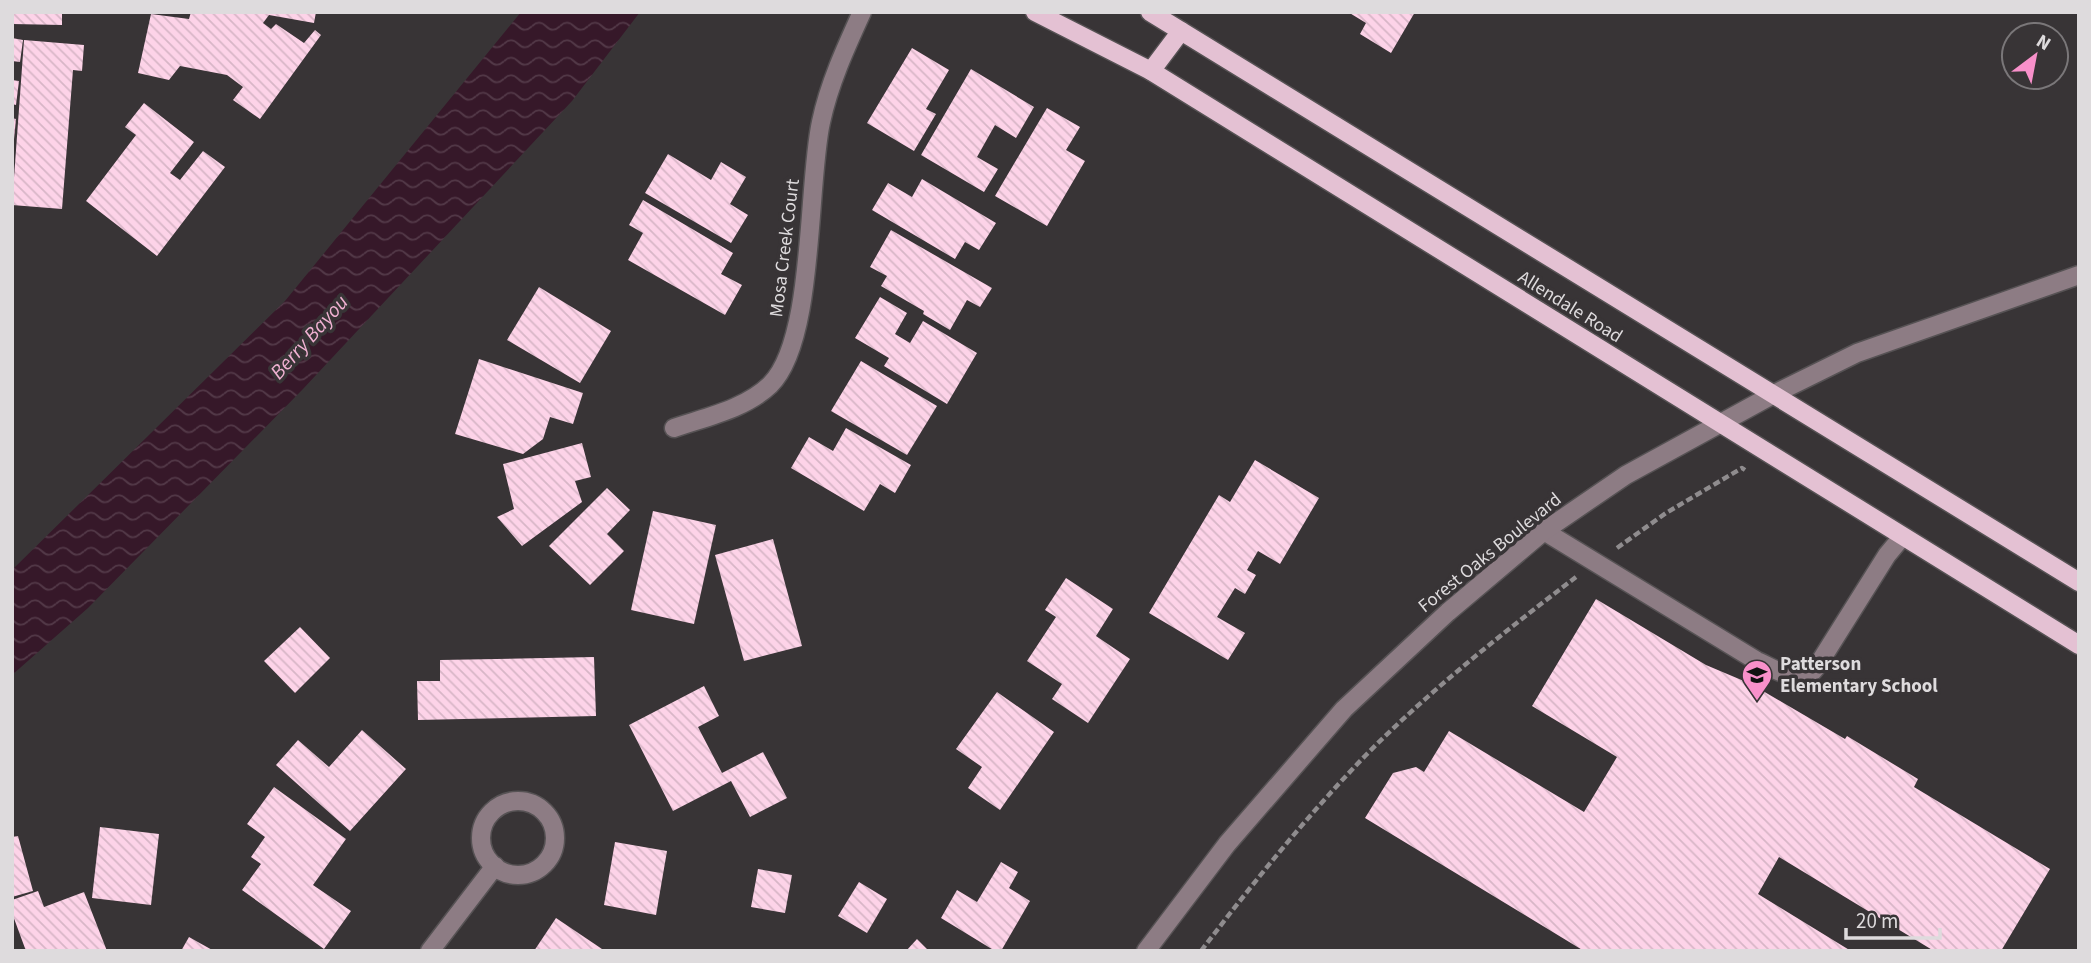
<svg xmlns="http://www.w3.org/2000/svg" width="2091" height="963" font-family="'Source Sans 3',sans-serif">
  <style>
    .water { fill: url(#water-waves) }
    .building { fill: url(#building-back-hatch) }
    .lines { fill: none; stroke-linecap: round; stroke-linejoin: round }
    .minor-casing { stroke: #565254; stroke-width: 21 }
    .major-casing { stroke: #565254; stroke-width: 21 }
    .path { stroke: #8f8c8e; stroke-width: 4.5; stroke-dasharray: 7 3.5; stroke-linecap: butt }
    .minor { stroke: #8d7c84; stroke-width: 18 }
    .major { stroke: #e4c1d3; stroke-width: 18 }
    .labels { text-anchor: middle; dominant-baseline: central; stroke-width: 7; stroke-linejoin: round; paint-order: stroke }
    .street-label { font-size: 19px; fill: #dedbdd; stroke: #383436 }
    .poi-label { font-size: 19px; font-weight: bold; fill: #dedbdd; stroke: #383436; text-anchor: start }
    .water-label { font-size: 21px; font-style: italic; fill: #f0b1d2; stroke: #383436 }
  </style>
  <defs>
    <pattern id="water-waves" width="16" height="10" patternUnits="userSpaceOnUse" patternTransform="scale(1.75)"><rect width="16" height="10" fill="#361829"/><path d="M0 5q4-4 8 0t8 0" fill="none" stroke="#533948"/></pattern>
    <pattern id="building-back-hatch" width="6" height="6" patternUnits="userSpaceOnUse" patternTransform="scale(1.75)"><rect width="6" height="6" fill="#fdd3e8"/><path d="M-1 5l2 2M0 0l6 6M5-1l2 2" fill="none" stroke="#d8b6c7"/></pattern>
  </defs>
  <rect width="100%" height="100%" fill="#383436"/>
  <!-- water -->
  <path class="water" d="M521,12H640L572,101L303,389L88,608L12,675V570L285,301Z"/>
  <!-- building -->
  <g class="building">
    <path d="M12,12H62V25L12,24Z"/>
    <path d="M191,12H316L314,23L269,15L263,23L271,29L276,24L304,43L315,30L321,35L260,119L233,100L243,87L227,75L180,66L169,80L138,73L151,14L189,19Z"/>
    <path d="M1348,12H1415L1391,53L1360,34L1366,23Z"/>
    <path d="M12,38L23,40L20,62L12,61Z"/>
    <path d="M24,40L84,45L82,71L73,70L62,209L12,205Z"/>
    <path d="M912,48L949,70L926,109L936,114L914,151L867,123Z"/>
    <path d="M971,69L1034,107L1016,138L995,125L977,157L998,169L984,192L921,155Z"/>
    <path d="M12,80L19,81L16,105L12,104Z"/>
    <path d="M144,103L194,142L170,173L180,180L203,151L225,167L157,256L86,201L136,135L125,127Z"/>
    <path d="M1047,108L1080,127L1066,150L1085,161L1047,226L995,196Z"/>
    <path d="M12,118L16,119L14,139H12Z"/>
    <path d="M668,154L711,180L721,162L746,177L730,204L748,215L731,243L645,193Z"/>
    <path d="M922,179L996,223L979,250L965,242L955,259L872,210L888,183L912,197Z"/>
    <path d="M643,200L733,253L721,274L742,285L725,315L628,260L643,233L629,225Z"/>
    <path d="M891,230L992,288L980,307L967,300L950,330L923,314L924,311L881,286L887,276L870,267Z"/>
    <path d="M539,287L611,331L580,383L507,340Z"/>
    <path d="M880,297L907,313L895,334L910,343L923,321L977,353L947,404L884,366L889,358L855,338Z"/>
    <path d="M479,359L583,393L573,424L550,417L543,439L523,454L455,434Z"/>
    <path d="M861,361L937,406L907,455L831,411Z"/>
    <path d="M846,428L911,465L895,493L880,484L864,511L791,468L809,437L833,451Z"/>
    <path d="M582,443L591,477L575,481L582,502L522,546L497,517L514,509L503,464Z"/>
    <path d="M1255,460L1319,498L1280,564L1258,551L1247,570L1256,575L1245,594L1235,588L1217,617L1245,633L1228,660L1149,613L1219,495L1230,502Z"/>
    <path d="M607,488L630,510L607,534L624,551L590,585L549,546Z"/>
    <path d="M653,511L716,525L694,624L631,610Z"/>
    <path d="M773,539L802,646L744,661L715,555Z"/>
    <path d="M1066,578L1113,609L1096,636L1130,659L1088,723L1052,699L1062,684L1027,661L1056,617L1045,610Z"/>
    <path d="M1596,599L1706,665L1751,684L1845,739L1847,736L1918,779L1914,787L2050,869L2001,951H1934L1779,857L1758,894L1851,951H1584L1365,818L1393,773L1416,767L1424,772L1449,731L1584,812L1617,757L1532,706Z"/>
    <path d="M300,627L330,658L295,693L264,661Z"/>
    <path d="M594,657L596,716L418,720L417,681H440V660Z"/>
    <path d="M704,686L719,716L698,727L722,773L763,752L787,798L750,817L731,781L673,811L629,725Z"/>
    <path d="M997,692L1054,732L1000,810L968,788L982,767L956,749Z"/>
    <path d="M362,730L406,769L350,831L276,765L298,740L329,767Z"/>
    <path d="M274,787L346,839L313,885L351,911L324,949L242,890L261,864L251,857L265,837L247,824Z"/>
    <path d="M100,827L159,834L151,905L92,898Z"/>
    <path d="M18,836L33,891L12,897V837Z"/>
    <path d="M615,842L667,851L656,915L604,905Z"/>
    <path d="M1001,862L1018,872L1009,888L1030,901L1001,951H995L941,918L957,890L977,902Z"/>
    <path d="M758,869L792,875L785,913L751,907Z"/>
    <path d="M859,882L887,899L867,933L838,916Z"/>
    <path d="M38,891L44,907L84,892L107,951H26L12,913V900Z"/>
    <path d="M556,918L605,951H534Z"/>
    <path d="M189,937L214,951H181Z"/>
    <path d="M917,939L929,951H906Z"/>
  </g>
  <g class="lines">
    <!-- minor casing -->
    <g class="minor-casing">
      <g id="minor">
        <path d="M674,428C706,417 745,409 770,385C815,341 807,185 821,122C829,84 846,47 862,12"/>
        <path d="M1544,531L1757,661C1771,667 1796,684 1811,673C1815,670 1818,664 1821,660L1887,555L1902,537"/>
        <circle cx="518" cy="838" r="37"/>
        <path d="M430,951L495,866"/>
        <path d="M1146,951L1227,844L1344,709L1448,612L1544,531L1626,475L1774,394L1857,353L2079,275"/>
      </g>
    </g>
    <!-- major casing -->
    <g class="major-casing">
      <g id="major">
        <path d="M1035,12L1151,71L2079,645"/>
        <path d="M1150,12L2079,582"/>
        <path d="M1151,71L1181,31"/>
      </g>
    </g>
    <!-- path -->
    <g class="path">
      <path d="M1617,548L1666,513L1742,468L1745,470"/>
      <path d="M1201,951C1253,883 1306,817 1365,756C1430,690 1503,633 1576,577"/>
    </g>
    <!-- minor -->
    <use href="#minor" class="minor"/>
    <!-- major -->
    <use href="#major" class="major"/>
  </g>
  <!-- icons -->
  <defs>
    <g id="school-pin" transform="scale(1.575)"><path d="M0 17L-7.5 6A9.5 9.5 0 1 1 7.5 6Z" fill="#f890ca" stroke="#383436"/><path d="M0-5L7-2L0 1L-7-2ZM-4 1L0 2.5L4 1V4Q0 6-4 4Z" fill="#111"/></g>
  </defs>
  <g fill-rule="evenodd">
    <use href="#school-pin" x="1757" y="675"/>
  </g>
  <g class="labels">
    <!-- street labels -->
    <g class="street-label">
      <text transform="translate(785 248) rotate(-83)">Mosa Creek Court</text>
      <text transform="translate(1570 307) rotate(32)">Allendale Road</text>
      <text transform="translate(1490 553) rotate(-39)">Forest Oaks Boulevard</text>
    </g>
    <!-- poi labels -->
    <g class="poi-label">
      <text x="1780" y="664">Patterson<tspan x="1780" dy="22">Elementary School</tspan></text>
    </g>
    <!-- water labels -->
    <g class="water-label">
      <text transform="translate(309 337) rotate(-48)">Berry Bayou</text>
    </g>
  </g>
  <!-- border -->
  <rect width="2091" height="963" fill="none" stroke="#dedbdd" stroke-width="28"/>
  <!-- north arrow -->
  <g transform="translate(2035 56) rotate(32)"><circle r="33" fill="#383436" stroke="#7a7779" stroke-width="2"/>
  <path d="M0-5L12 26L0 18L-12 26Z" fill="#f890ca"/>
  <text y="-10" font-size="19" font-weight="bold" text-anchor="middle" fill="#dedbdd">N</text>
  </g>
  <!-- scale -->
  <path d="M1846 928v10h94v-10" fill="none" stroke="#dedbdd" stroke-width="3.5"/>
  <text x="1856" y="928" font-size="21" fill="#dedbdd" stroke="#383436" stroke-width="5" paint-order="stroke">20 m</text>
</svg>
